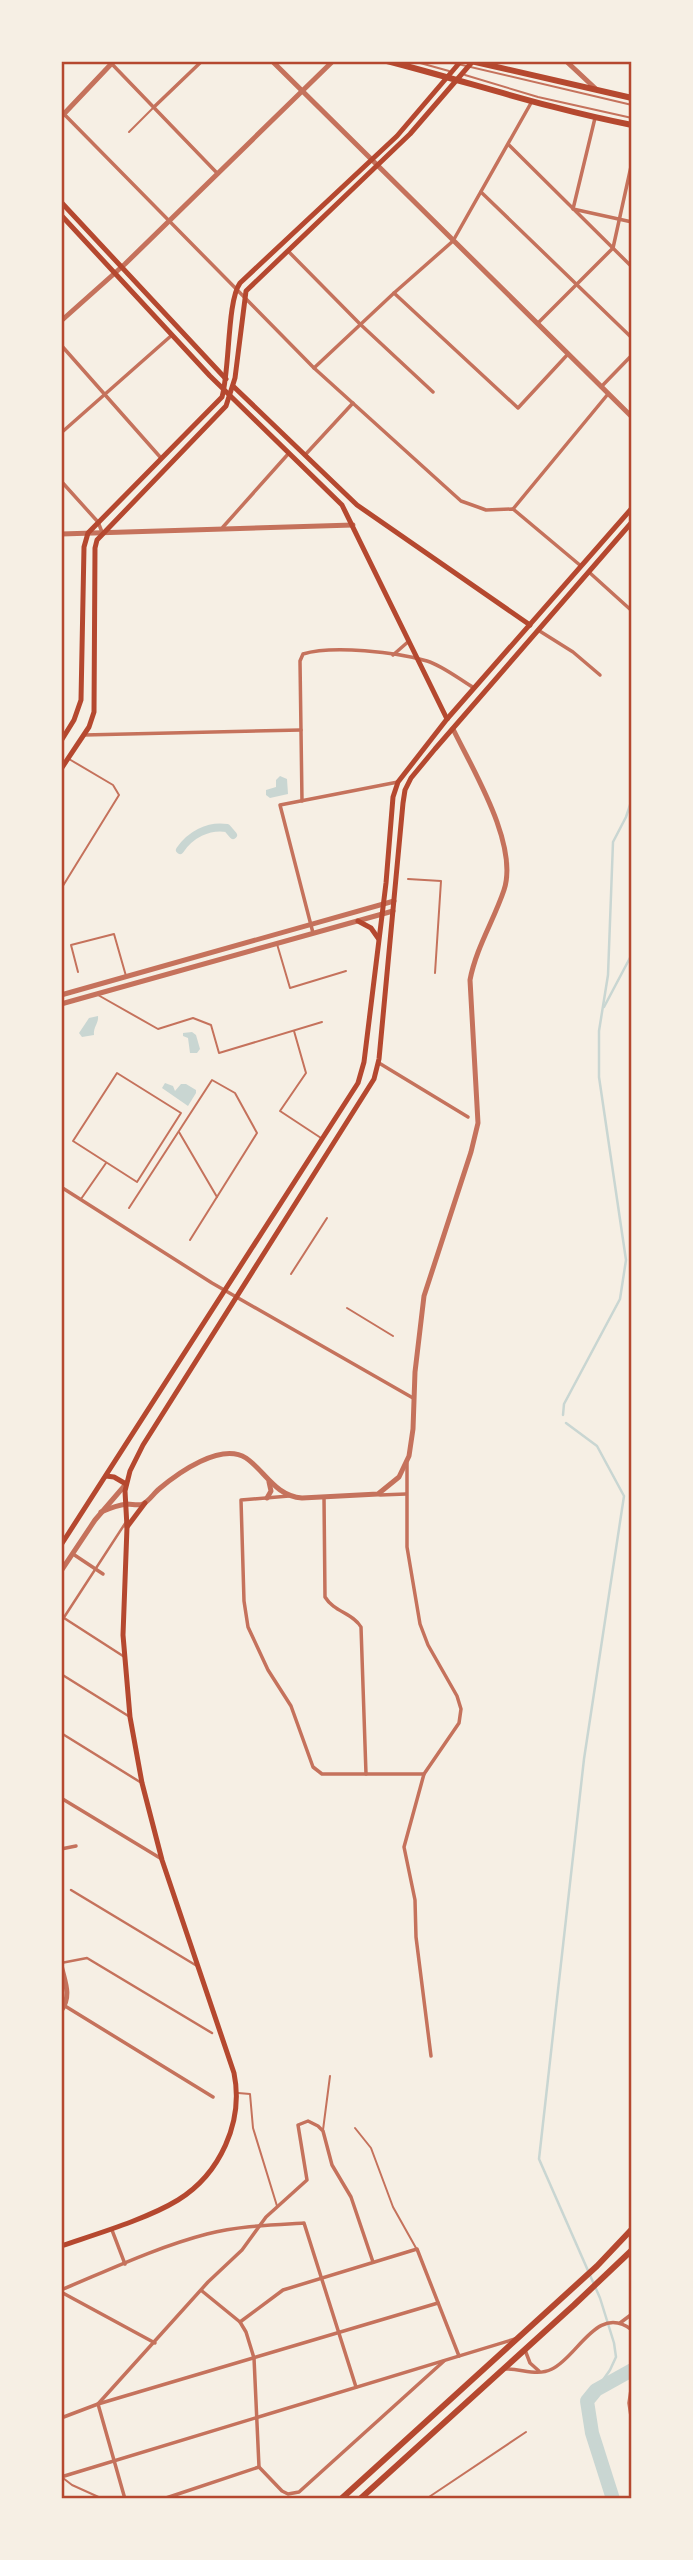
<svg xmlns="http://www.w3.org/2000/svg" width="693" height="2560" font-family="'Roboto Condensed',sans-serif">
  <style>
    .water { fill: #c9d6d2 }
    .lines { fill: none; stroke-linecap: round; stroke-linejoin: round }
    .stream { stroke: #c9d6d2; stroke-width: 2.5 }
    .canal { stroke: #c9d6d2; stroke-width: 8 }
    .river { stroke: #c9d6d2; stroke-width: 14 }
    .service { stroke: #c5725c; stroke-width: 2 }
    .pedestrian { stroke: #c5725c; stroke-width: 2.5 }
    .minor { stroke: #c5725c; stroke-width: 3.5 }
    .tertiary { stroke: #c5725c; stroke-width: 5 }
    .secondary { stroke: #b5482f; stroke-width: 5 }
    .primary { stroke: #b5482f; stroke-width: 6 }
    .trunk { stroke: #b5482f; stroke-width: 6 }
    .neatline { fill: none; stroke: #b5482f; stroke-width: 2.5 }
  </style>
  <rect width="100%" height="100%" fill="#f6efe4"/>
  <!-- water -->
  <g class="water">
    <path d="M280,776L287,779L288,794L270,798L266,795V790L276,787V780Z"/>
    <path d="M98,1016C99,1023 93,1027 94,1035L82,1037L79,1033L89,1018Z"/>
    <path d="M192,1032L196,1035L200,1049L197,1053H190L188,1038L183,1036V1033Z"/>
    <path d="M165,1083L173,1086L175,1091L181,1084H186L196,1090V1093L188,1106L162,1088Z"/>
  </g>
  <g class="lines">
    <!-- stream -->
    <g class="stream">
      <path d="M604,1007L632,954"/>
      <path d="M563,1415L564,1404L620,1299L626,1260L599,1077V1031L608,975L613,842L626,817L632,799"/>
      <path d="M566,1423L597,1446L624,1496L584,1759L539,2159L600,2298L614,2343L616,2357L610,2370L596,2390"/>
    </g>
    <!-- canal -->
    <path class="canal" d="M180,850C190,835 208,825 227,828L233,835"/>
    <!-- river -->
    <path class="river" d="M613,2499L592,2433L587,2401L596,2390L632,2370"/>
    <!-- service -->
    <g class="service">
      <path d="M413,61L449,71"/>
      <path d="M445,61L632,105"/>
      <path d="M465,75L538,97L632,118"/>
      <path d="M129,132L153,108"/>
      <path d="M408,879L441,881L435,973"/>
      <path d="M61,889L119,795L113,785L69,759"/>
      <path d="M277,944L290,988L346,971"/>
      <path d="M78,972L71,945L114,934L126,976"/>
      <path d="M98,995L158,1029L193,1018L211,1025L219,1053L322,1022"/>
      <path d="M294,1031L306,1073L280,1111L321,1138"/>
      <path d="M117,1073L181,1113L137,1182L73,1141Z"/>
      <path d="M179,1132L217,1197"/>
      <path d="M81,1199L106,1163"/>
      <path d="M129,1208L212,1080L235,1093L257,1133L190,1240"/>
      <path d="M291,1274L327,1218"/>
      <path d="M347,1308L393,1336"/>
      <path d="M238,2093L250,2094L253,2128L277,2206"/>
      <path d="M355,2128L371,2148L393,2207L416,2248"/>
      <path d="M323,2130L330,2076"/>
      <path d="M63,2478L72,2485L103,2499"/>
      <path d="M426,2499L526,2432"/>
    </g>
    <!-- pedestrian -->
    <g class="pedestrian">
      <path d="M64,1618L123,1656"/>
      <path d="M61,1622L126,1522"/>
      <path d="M61,1674L130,1717"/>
      <path d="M61,1733L140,1782"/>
      <path d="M71,1890L197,1966"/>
      <path d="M61,1963L87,1958L212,2033"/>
    </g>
    <!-- minor -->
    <g class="minor">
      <path d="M109,61L217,173"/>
      <path d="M154,107L202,61"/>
      <path d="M61,111L314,368L461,501L486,510L513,509L581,566"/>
      <path d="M595,118L573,209L632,222"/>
      <path d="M509,145L632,267"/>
      <path d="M481,192L632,338"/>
      <path d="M288,251L360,324L433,392"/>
      <path d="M394,293L518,408L568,354"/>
      <path d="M538,323L613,248L632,162"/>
      <path d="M61,345L161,458"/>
      <path d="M314,368L394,293L453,241L531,103"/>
      <path d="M601,387L632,355"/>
      <path d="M61,433L172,335"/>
      <path d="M305,455L353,403"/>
      <path d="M61,481L98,522L102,532"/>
      <path d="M513,509L608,394"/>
      <path d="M223,527L289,453"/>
      <path d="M590,573L632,611"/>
      <path d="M538,630L573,652L600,675"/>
      <path d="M393,655L409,641"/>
      <path d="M84,735L301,730"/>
      <path d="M302,801L300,661L303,654C332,645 397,652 427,661C443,666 459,679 474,688"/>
      <path d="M313,933L280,805L398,782"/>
      <path d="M379,1063L468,1117"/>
      <path d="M61,1187L212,1283L413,1398"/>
      <path d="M407,1463V1547L420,1624L428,1645L457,1696L461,1709L459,1723L424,1774L404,1847L415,1900L416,1937L431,2056"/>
      <path d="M380,1495L406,1494"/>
      <path d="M289,1496L241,1500L244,1601L248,1627L268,1670L291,1706L313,1767L322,1774H424"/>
      <path d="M324,1497L325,1597C334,1612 353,1613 361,1627L366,1774"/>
      <path d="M73,1554L103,1574"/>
      <path d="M61,1798L160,1858"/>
      <path d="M61,1849L76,1846"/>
      <path d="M65,2006L213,2097"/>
      <path d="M112,2230L125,2264"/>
      <path d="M61,2290C109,2270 157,2247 207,2234C239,2226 271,2225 304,2223L356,2387"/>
      <path d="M202,2291L240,2322L246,2332L254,2358L259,2467L282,2491L288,2494L299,2492L444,2361"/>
      <path d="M61,2292L155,2343"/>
      <path d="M240,2322L283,2290L417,2249L459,2356"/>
      <path d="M620,2323L632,2314"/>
      <path d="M525,2350L530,2363L539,2371"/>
      <path d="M504,2369C521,2368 536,2377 552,2369C578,2357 597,2303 632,2330"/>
      <path d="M632,2383L629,2403L632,2423"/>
      <path d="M61,2418L98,2404L438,2303"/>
      <path d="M61,2477L515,2339"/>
      <path d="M125,2499L98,2404L208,2282L242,2250L266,2217L307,2180L298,2125L308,2121L318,2126L323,2131L332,2165L351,2197L373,2262"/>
      <path d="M163,2499L259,2467"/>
    </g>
    <!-- tertiary -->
    <g class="tertiary">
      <path d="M272,61L632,417"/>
      <path d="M566,61L597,90"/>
      <path d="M61,117L114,61"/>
      <path d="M61,321L125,264L333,61"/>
      <path d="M61,534L353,525"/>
      <path d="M61,995L394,901"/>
      <path d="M61,1004L393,911"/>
      <path d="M267,1498L271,1491L269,1482"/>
      <path d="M101,1512C110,1508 118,1505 127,1504C132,1504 139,1506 143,1504C149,1501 154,1493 159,1489C178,1473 221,1442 246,1458C265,1471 275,1496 302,1498L378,1494L399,1477L409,1456L413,1429L415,1372L424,1296L471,1152L478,1123L470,980C476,948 494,920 504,890C519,845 473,770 453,729"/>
      <path d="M61,1571L95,1520L126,1484"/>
      <path d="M61,1965C65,1982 72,1996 61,2011"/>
    </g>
    <!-- secondary -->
    <g class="secondary">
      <path d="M61,202L226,379"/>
      <path d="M61,215L210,376L342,505L447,719"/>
      <path d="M233,386L357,505L530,625"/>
      <path d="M61,741L74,720L81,700L84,547L88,533L222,397C230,369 227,301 240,283L397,136L461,61"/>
      <path d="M61,769L89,727L94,712L95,548L97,540L226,406L235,378L246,291L410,134L473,61"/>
      <path d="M358,921L371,928L378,938"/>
      <path d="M106,1476L114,1477L126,1484"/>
      <path d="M127,1527L145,1503"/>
      <path d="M61,1545L358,1083L364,1062L386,883L393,797L398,782L447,719L632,508"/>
      <path d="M61,2246C96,2234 147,2219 178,2200C220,2174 244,2122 234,2073L162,1860L142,1783L130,1717L123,1635L127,1527L125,1491L130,1471L143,1445L374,1079L379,1059L403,803L405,790L411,778L435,749L632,522"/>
    </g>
    <!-- primary -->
    <g class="primary">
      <path d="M387,61C469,82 549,109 632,125"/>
      <path d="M471,61L632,98"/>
    </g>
    <!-- trunk -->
    <g class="trunk">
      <path d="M341,2499L597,2266L632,2229"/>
      <path d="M360,2499L574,2305L632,2250"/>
    </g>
  </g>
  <!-- border -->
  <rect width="693" height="2560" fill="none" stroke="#f6efe4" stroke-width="126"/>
  <rect x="63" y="63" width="567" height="2434" class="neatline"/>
</svg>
